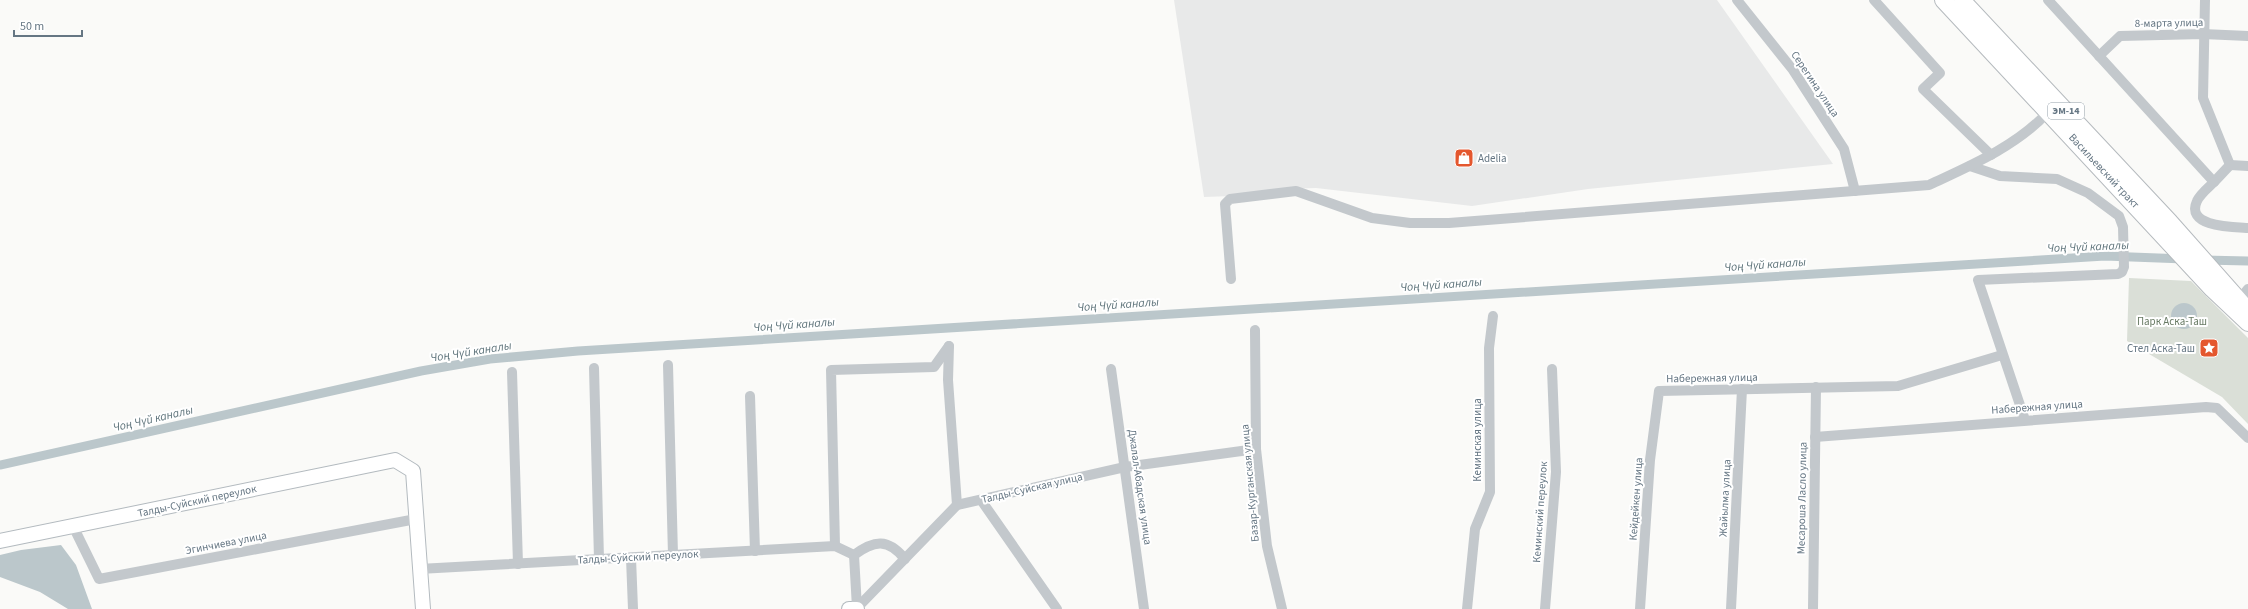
<svg xmlns="http://www.w3.org/2000/svg" width="2248" height="609" font-family="'Source Sans 3',sans-serif">
  <style>
    .built { fill: #e8e9e9 }
    .green { fill: #dadfd7 }
    .water { fill: #bbc7cb }
    .lines { fill: none; stroke-linecap: round; stroke-linejoin: round }
    .canal { stroke: #bbc7cb; stroke-width: 9 }
    .secondary-casing { stroke: #b3babf; stroke-width: 16 }
    .primary-casing { stroke: #b5babe; stroke-width: 18 }
    .street { stroke: #c3c8cc; stroke-width: 10 }
    .secondary { stroke: #fff; stroke-width: 14 }
    .primary { stroke: #fff; stroke-width: 16 }
    .labels { text-anchor: middle; dominant-baseline: central; stroke-width: 4; stroke-linejoin: round; paint-order: stroke }
    .shield { fill: #fff; stroke: #939fa8; stroke-width: 1 }
    .shield-label { font-size: 10px; font-weight: bold; fill: #657683 }
    .street-label { font-size: 11px; fill: #657683; stroke: #fff }
    .poi-label { font-size: 11px; fill: #657683; stroke: #fff; text-anchor: start }
    .park-label { font-size: 11px; fill: #687a64; stroke: #fff }
    .water-label { font-size: 12px; font-style: italic; fill: #60757c; stroke: #fff }
  </style>
  <rect width="100%" height="100%" fill="#fafaf8"/>
  <!-- built -->
  <path class="built" d="M1174,0H1717L1833,164L1588,189L1472,206L1316,188L1286,189L1232,196L1204,197Z"/>
  <!-- green -->
  <path class="green" d="M2129,278L2191,281L2248,338V424L2222,397L2127,341Z"/>
  <!-- water -->
  <g class="water">
    <circle cx="2184" cy="316" r="13"/>
    <path d="M61,545L76,565L92,609H68L40,592L0,577V555L21,550Z"/>
  </g>
  <g class="lines">
    <!-- canal -->
    <g class="canal">
      <path d="M2203,260L2248,261"/>
      <path d="M0,465L421,371L490,359L578,351L2105,256L2185,259"/>
    </g>
    <!-- secondary casing -->
    <g class="secondary-casing">
      <g id="secondary">
        <path d="M0,541L395,460L413,471L423,609"/>
        <path d="M849,609H857"/>
      </g>
    </g>
    <!-- primary casing -->
    <g class="primary-casing">
      <g id="primary">
        <path d="M1943,0L2212,289L2248,323"/>
        <path d="M1962,0L2170,222L2248,310"/>
      </g>
    </g>
    <!-- street -->
    <g class="street">
      <path d="M1737,0L1793,70L1844,149L1855,191"/>
      <path d="M1874,0L1940,73L1923,89L1991,155"/>
      <path d="M2048,0L2214,182L2230,165"/>
      <path d="M2205,0L2203,98L2230,165"/>
      <path d="M2099,56L2120,36L2203,34L2248,36"/>
      <path d="M2230,165L2248,166"/>
      <path d="M1970,166L2000,176L2057,179L2088,193L2119,216L2123,227L2124,267L2122,272L2118,274L1978,280L2025,420"/>
      <path d="M2214,182C2209,187 2200,194 2197,201C2185,227 2232,227 2248,228"/>
      <path d="M1231,279L1225,204L1230,199L1296,191L1372,218L1410,223H1449L1929,185C1970,166 2017,146 2048,112"/>
      <path d="M2239,300L2248,289"/>
      <path d="M1255,330L1256,449L1267,546L1282,609"/>
      <path d="M949,346L948,380L957,505"/>
      <path d="M668,365L673,555"/>
      <path d="M594,368L599,559"/>
      <path d="M1111,369L1144,609"/>
      <path d="M512,372L518,564"/>
      <path d="M750,396L755,551"/>
      <path d="M1815,437L2206,407L2217,408L2248,438"/>
      <path d="M981,500L1057,609"/>
      <path d="M73,526L99,579L416,519"/>
      <path d="M835,546L831,370L934,367L949,346"/>
      <path d="M854,555C874,540 888,538 905,559"/>
      <path d="M854,555L857,608"/>
      <path d="M631,558L633,609"/>
      <path d="M419,569L835,546L854,555"/>
      <path d="M857,608L957,505L1125,467L1256,449"/>
      <path d="M1467,609L1475,529L1490,492L1489,348L1493,316"/>
      <path d="M1545,609L1556,472L1552,369"/>
      <path d="M1640,609L1650,460L1659,391L1898,386L2002,355"/>
      <path d="M1731,609L1742,389"/>
      <path d="M1813,609L1816,387"/>
    </g>
    <!-- secondary -->
    <use href="#secondary" class="secondary"/>
    <!-- primary -->
    <use href="#primary" class="primary"/>
  </g>
  <!-- icons -->
  <defs>
    <g id="shop-square" transform="scale(1)"><rect x="-9" y="-9" width="18" height="18" rx="4" fill="#e4572e" stroke="#fff"/><path d="M-5-2.5h2.3a2.7 3.5 0 0 1 5.4 0H5L5.5 6h-11ZM-1.5-2.5h3a1.5 2.3 0 0 0-3 0Z" fill="#fff"/></g>
    <g id="sight-square" transform="scale(1)"><rect x="-9" y="-9" width="18" height="18" rx="4" fill="#e4572e" stroke="#fff"/><path d="M0-6L1.8-2.2L6-1.7L2.9 1.2L3.7 5.4L0 3.3L-3.7 5.4L-2.9 1.2L-6-1.7L-1.8-2.2Z" fill="#fff"/></g>
  </defs>
  <g fill-rule="evenodd">
    <use href="#shop-square" x="1464" y="158"/>
    <use href="#sight-square" x="2209" y="348"/>
  </g>
  <g class="labels">
    <!-- shield labels -->
    <rect class="shield" x="2048" y="103" width="36" height="16" rx="3"/>
    <g class="shield-label">
      <text x="2066" y="111">ЭМ-14</text>
    </g>
    <!-- street labels -->
    <g class="street-label">
      <text transform="translate(2169 23) rotate(-1)">8-марта улица</text>
      <text transform="translate(1815 84) rotate(56)">Серегина улица</text>
      <text transform="translate(2104 171) rotate(47)">Васильевский тракт</text>
      <text transform="translate(1712 378) rotate(-1)">Набережная улица</text>
      <text transform="translate(2037 407) rotate(-4)">Набережная улица</text>
      <text transform="translate(1477 440) rotate(-90)">Кеминская улица</text>
      <text transform="translate(1250 483) rotate(-95)">Базар-Курганская улица</text>
      <text transform="translate(1140 487) rotate(82)">Джалал-Абадская улица</text>
      <text transform="translate(1032 488) rotate(-13)">Талды-Суйская улица</text>
      <text transform="translate(1725 498) rotate(-87)">Жайылма улица</text>
      <text transform="translate(1802 498) rotate(-89)">Месароша Ласло улица</text>
      <text transform="translate(1636 499) rotate(-86)">Кейдейкен улица</text>
      <text transform="translate(197 501) rotate(-12)">Талды-Суйский переулок</text>
      <text transform="translate(1540 512) rotate(-86)">Кеминский переулок</text>
      <text transform="translate(226 543) rotate(-11)">Эгинчиева улица</text>
      <text transform="translate(638 557) rotate(-3)">Талды-Суйский переулок</text>
    </g>
    <!-- poi labels -->
    <g class="poi-label">
      <text x="1478" y="158">Adelia</text>
      <text x="2195" y="348" text-anchor="end">Стел Аска-Таш</text>
    </g>
    <!-- park labels -->
    <g class="park-label">
      <text x="2172" y="321">Парк Аска-Таш</text>
    </g>
    <!-- water labels -->
    <g class="water-label">
      <text transform="translate(2088 247) rotate(-2)">Чоң Чүй каналы</text>
      <text transform="translate(1765 265) rotate(-4)">Чоң Чүй каналы</text>
      <text transform="translate(1441 285) rotate(-4)">Чоң Чүй каналы</text>
      <text transform="translate(1118 305) rotate(-4)">Чоң Чүй каналы</text>
      <text transform="translate(794 325) rotate(-4)">Чоң Чүй каналы</text>
      <text transform="translate(471 352) rotate(-9)">Чоң Чүй каналы</text>
      <text transform="translate(153 419) rotate(-13)">Чоң Чүй каналы</text>
    </g>
  </g>
  <!-- scale -->
  <path d="M14 30v6h68v-6" fill="none" stroke="#657683" stroke-width="2"/>
  <text x="20" y="30" font-size="12" fill="#657683" stroke="#ffffff" stroke-width="3" paint-order="stroke">50 m</text>
</svg>
